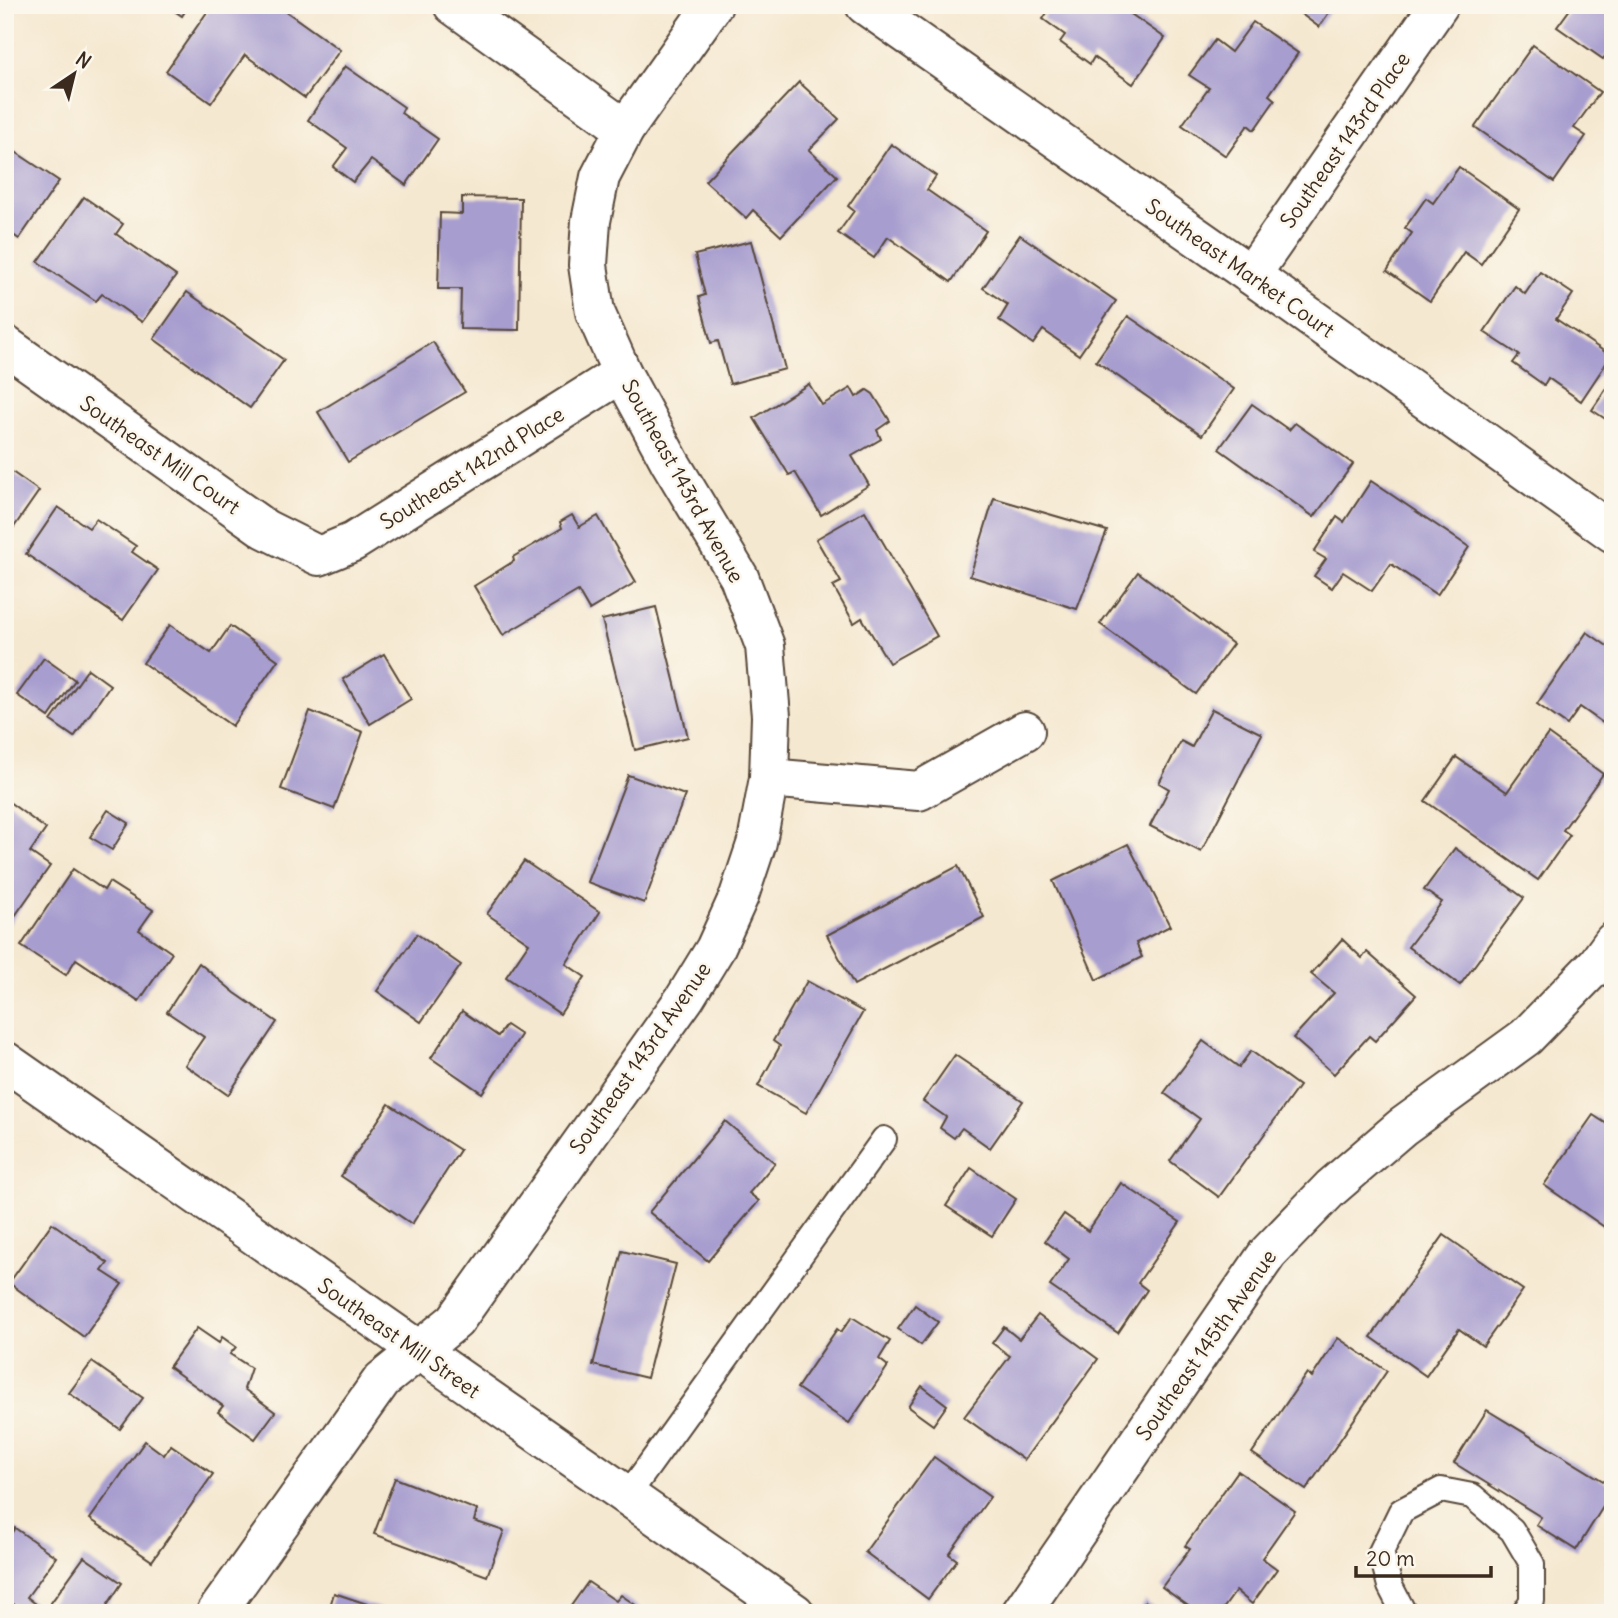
<svg xmlns="http://www.w3.org/2000/svg" width="1618" height="1618" font-family="Delius,sans-serif">
  <style>
    .building { fill: #a79dcf }
    .lines { fill: none; stroke-linecap: round; stroke-linejoin: round }
    .service-casing { stroke: #574639; stroke-width: 28 }
    .minor-casing { stroke: #574639; stroke-width: 42 }
    .service { stroke: #fff; stroke-width: 24 }
    .minor { stroke: #fff; stroke-width: 38 }
    .labels { text-anchor: middle; dominant-baseline: central; stroke-width: 5; stroke-linejoin: round; paint-order: stroke }
    .street-label { font-size: 21px; fill: #3b2a1e; stroke: #fbf7ec }
  </style>
  <rect width="100%" height="100%" fill="#fbf7ec"/>
  <filter id="ink" filterUnits="userSpaceOnUse"><feTurbulence type="fractalNoise" baseFrequency=".0143" numOctaves="2"/><feDisplacementMap in="SourceGraphic" scale="14" xChannelSelector="R" yChannelSelector="G"/><feConvolveMatrix kernelMatrix="1 2 1 2 8 2 1 2 1" color-interpolation-filters="sRGB"/></filter>
  <filter id="wash" filterUnits="userSpaceOnUse"><feTurbulence type="fractalNoise" baseFrequency=".00686" numOctaves="4" result="noise"/><feDisplacementMap in="SourceGraphic" scale="28" xChannelSelector="R" yChannelSelector="G"/><feGaussianBlur stdDeviation="1.57" result="paint"/><feColorMatrix in="noise" values="0 0 0 0 0 0 0 0 0 0 0 0 0 0 0 0 0 1.4 0 .05"/><feComposite in="paint" operator="in"/></filter>
  <g filter="url(#wash)">
    <rect width="100%" height="100%" fill="#f5e8d0"/>
    <g id="blocks">
      <!-- building -->
      <g class="building">
        <path d="M166,5H189L182,16Z"/>
        <path d="M212,5H277L340,50L305,98L245,55L211,103L166,71Z"/>
        <path d="M1052,5H1118L1165,38L1133,84L1094,57L1090,64L1060,42L1065,35L1043,19Z"/>
        <path d="M1289,5H1334L1319,27Z"/>
        <path d="M1573,5H1613V45L1603,59L1557,27Z"/>
        <path d="M1253,22L1298,53L1269,95L1275,100L1254,130L1248,125L1226,156L1182,125L1209,88L1189,75L1215,40L1231,52Z"/>
        <path d="M1533,45L1600,92L1574,128L1586,136L1554,182L1475,127Z"/>
        <path d="M345,66L404,107L401,113L438,139L406,185L371,160L353,182L333,167L347,148L308,120Z"/>
        <path d="M799,82L839,119L809,150L837,176L781,236L753,210L746,218L705,181Z"/>
        <path d="M891,144L936,176L927,190L986,231L951,282L888,237L874,258L838,233L854,211L848,206Z"/>
        <path d="M5,145L59,181L19,239L5,229Z"/>
        <path d="M1459,167L1519,209L1481,264L1464,252L1430,301L1387,271L1412,233L1405,228L1426,198L1433,203Z"/>
        <path d="M84,197L123,224L116,234L176,276L142,322L102,294L96,301L38,262Z"/>
        <path d="M462,197L521,198L519,330L460,329L461,289H438L440,213L462,214Z"/>
        <path d="M1020,235L1116,301L1079,355L1043,330L1033,344L999,320L1008,305L983,288Z"/>
        <path d="M751,241L785,369L730,384L718,341L711,343L699,297L705,295L695,255Z"/>
        <path d="M1540,272L1573,294L1556,319L1611,356L1581,401L1548,378L1544,385L1513,363L1519,355L1484,332L1515,286L1525,294Z"/>
        <path d="M187,292L284,360L250,408L154,339Z"/>
        <path d="M1128,316L1234,389L1202,435L1096,361Z"/>
        <path d="M433,342L465,392L348,462L318,412Z"/>
        <path d="M1613,379V424L1592,410Z"/>
        <path d="M809,384L822,405L851,388L856,397L867,390L873,394L890,421L877,430L881,439L852,456L869,485L821,515L795,472L789,475L754,418Z"/>
        <path d="M1252,404L1289,430L1295,423L1353,464L1314,517L1219,449Z"/>
        <path d="M5,467L39,491L5,540Z"/>
        <path d="M1371,481L1469,547L1437,595L1391,564L1372,591L1343,572L1332,588L1314,576L1326,559L1314,552L1337,517L1344,522Z"/>
        <path d="M994,498L1107,531L1077,609L970,576Z"/>
        <path d="M58,507L89,528L96,519L136,546L132,552L158,570L123,620L26,554Z"/>
        <path d="M865,511L937,636L889,663L862,618L854,623L833,586L841,582L816,539Z"/>
        <path d="M572,515L579,527L598,516L636,582L589,610L578,591L503,635L474,586L514,561L513,557L562,528L560,522Z"/>
        <path d="M1138,572L1233,644L1196,694L1100,624Z"/>
        <path d="M656,607L688,737L635,750L602,620Z"/>
        <path d="M170,625L211,653L230,626L278,660L232,726L143,663Z"/>
        <path d="M1587,632L1613,650V730L1580,707L1567,725L1537,704Z"/>
        <path d="M384,654L411,699L370,724L343,679Z"/>
        <path d="M44,658L75,680L49,717L17,695Z"/>
        <path d="M88,669L110,685L74,737L51,721Z"/>
        <path d="M1212,709L1262,734L1201,852L1150,826L1169,789L1159,783L1181,741L1192,747Z"/>
        <path d="M310,711L363,732L334,809L281,789Z"/>
        <path d="M1548,734L1603,774L1563,830L1570,835L1538,880L1425,801L1456,757L1507,792Z"/>
        <path d="M628,775L685,795L644,903L587,882Z"/>
        <path d="M5,799L46,829L30,852L50,866L5,930Z"/>
        <path d="M108,810L129,823L112,850L90,837Z"/>
        <path d="M1128,844L1170,926L1136,943L1142,957L1096,980L1053,881Z"/>
        <path d="M1455,848L1524,898L1460,985L1408,947L1442,902L1424,890Z"/>
        <path d="M524,861L600,912L566,964L585,977L560,1014L506,977L529,943L487,914Z"/>
        <path d="M958,866L984,917L854,985L827,935Z"/>
        <path d="M73,869L104,890L109,882L153,910L139,930L172,953L139,1001L76,959L66,975L21,946Z"/>
        <path d="M417,934L461,965L421,1022L377,991Z"/>
        <path d="M1342,939L1362,958L1367,952L1416,995L1375,1041L1369,1036L1334,1074L1293,1038L1334,993L1311,974Z"/>
        <path d="M199,963L235,993L277,1022L228,1095L185,1065L204,1037L167,1012Z"/>
        <path d="M807,981L863,1012L806,1113L758,1086L780,1046L773,1041Z"/>
        <path d="M462,1011L498,1036L506,1025L521,1035L482,1093L431,1058Z"/>
        <path d="M1203,1041L1239,1067L1251,1051L1299,1086L1219,1197L1170,1161L1200,1119L1164,1093Z"/>
        <path d="M955,1055L1023,1101L990,1148L962,1128L954,1138L940,1128L946,1117L923,1101Z"/>
        <path d="M389,1104L460,1150L412,1224L341,1176Z"/>
        <path d="M1593,1115L1613,1128V1233L1544,1185Z"/>
        <path d="M725,1121L775,1163L749,1193L759,1201L708,1261L649,1212Z"/>
        <path d="M971,1168L1016,1199L992,1236L946,1206Z"/>
        <path d="M1121,1183L1180,1222L1138,1283L1147,1290L1118,1333L1050,1286L1069,1259L1045,1241L1064,1214L1088,1231Z"/>
        <path d="M52,1223L108,1263L102,1271L122,1284L84,1337L9,1283Z"/>
        <path d="M1444,1235L1523,1290L1483,1346L1459,1329L1426,1376L1371,1337Z"/>
        <path d="M622,1251L676,1264L647,1378L593,1365Z"/>
        <path d="M915,1305L938,1322L921,1345L898,1329Z"/>
        <path d="M1038,1315L1098,1359L1024,1460L964,1417L1010,1356L992,1343L1004,1327L1019,1339Z"/>
        <path d="M852,1317L890,1341L879,1359L888,1366L849,1423L797,1388L837,1329L841,1332Z"/>
        <path d="M197,1328L219,1343L222,1337L236,1347L230,1354L251,1368L244,1389L275,1412L255,1439L218,1412L223,1406L169,1367Z"/>
        <path d="M1338,1338L1387,1371L1306,1490L1252,1453L1307,1373L1312,1377Z"/>
        <path d="M92,1362L143,1398L120,1429L69,1393Z"/>
        <path d="M922,1386L947,1405L933,1425L908,1407Z"/>
        <path d="M1487,1410L1613,1487V1491L1576,1550L1536,1525L1541,1517L1454,1463Z"/>
        <path d="M145,1441L164,1455L171,1445L213,1474L152,1561L90,1519Z"/>
        <path d="M934,1457L990,1497L949,1554L957,1560L928,1599L865,1552Z"/>
        <path d="M1238,1471L1295,1511L1262,1558L1277,1569L1252,1604L1236,1591L1220,1613H1198L1162,1587L1190,1549L1185,1546Z"/>
        <path d="M395,1478L477,1510L474,1521L504,1531L487,1576L374,1534Z"/>
        <path d="M15,1528L56,1557L27,1597L45,1611L84,1557L122,1583L102,1613H26L5,1598V1542Z"/>
        <path d="M588,1582L616,1601L621,1595L647,1613H566Z"/>
        <path d="M334,1593L391,1612V1613H328Z"/>
        <path d="M1145,1601L1162,1613H1137Z"/>
      </g>
    </g>
  </g>
  <g filter="url(#ink)">
    <use href="#blocks" fill-opacity="0" stroke="#574639" stroke-width="2"/>
    <g class="lines">
      <!-- service casing -->
      <g class="service-casing">
        <g id="service">
          <path d="M627,1496L884,1139"/>
          <path d="M1404,1613L1390,1586L1381,1552L1401,1511L1441,1490L1472,1496L1512,1530L1532,1564V1601L1524,1613"/>
        </g>
      </g>
      <!-- minor casing -->
      <g class="minor-casing">
        <g id="minor">
          <path d="M453,5L625,129"/>
          <path d="M865,5L1251,275L1613,533"/>
          <path d="M1251,275L1439,5"/>
          <path d="M5,345L265,529L319,556L353,542L622,373"/>
          <path d="M769,778L919,791L1025,731"/>
          <path d="M5,1061L795,1613"/>
          <path d="M216,1613L382,1380L455,1321L685,998L715,949L739,896L757,842L769,778L771,716L765,646L739,577L670,462L622,373L595,312L588,265L591,221L600,177L625,129L713,5"/>
          <path d="M1021,1613L1268,1253L1331,1188L1402,1127L1526,1037L1597,964L1613,942"/>
        </g>
      </g>
      <!-- service -->
      <use href="#service" class="service"/>
      <!-- minor -->
      <use href="#minor" class="minor"/>
    </g>
  </g>
  <g class="labels">
    <!-- street labels -->
    <g class="street-label">
      <text transform="translate(1345 140) rotate(-55)">Southeast 143rd Place</text>
      <text transform="translate(1240 268) rotate(35)">Southeast Market Court</text>
      <text transform="translate(160 455) rotate(35)">Southeast Mill Court</text>
      <text transform="translate(472 468) rotate(-32)">Southeast 142nd Place</text>
      <text transform="translate(683 481) rotate(61)">Southeast 143rd Avenue</text>
      <text transform="translate(640 1058) rotate(-55)">Southeast 143rd Avenue</text>
      <text transform="translate(399 1338) rotate(35)">Southeast Mill Street</text>
      <text transform="translate(1206 1345) rotate(-55)">Southeast 145th Avenue</text>
    </g>
  </g>
  <!-- margin -->
  <rect width="1618" height="1618" fill="none" stroke="#fbf7ec" stroke-width="28"/>
  <!-- north arrow -->
  <g transform="translate(74 74) rotate(35)" stroke="#fbf7ec" stroke-width="5" paint-order="stroke">
  <path d="M0-5L12 26L0 18L-12 26Z" fill="#3b2a1e"/>
  <text y="-10" font-size="19" font-weight="bold" text-anchor="middle" fill="#3b2a1e">N</text>
  </g>
  <!-- scale -->
  <path d="M1356 1566v10h135v-10" fill="none" stroke="#3b2a1e" stroke-width="3.5"/>
  <text x="1366" y="1566" font-size="21" fill="#3b2a1e" stroke="#fbf7ec" stroke-width="5" paint-order="stroke">20 m</text>
</svg>
